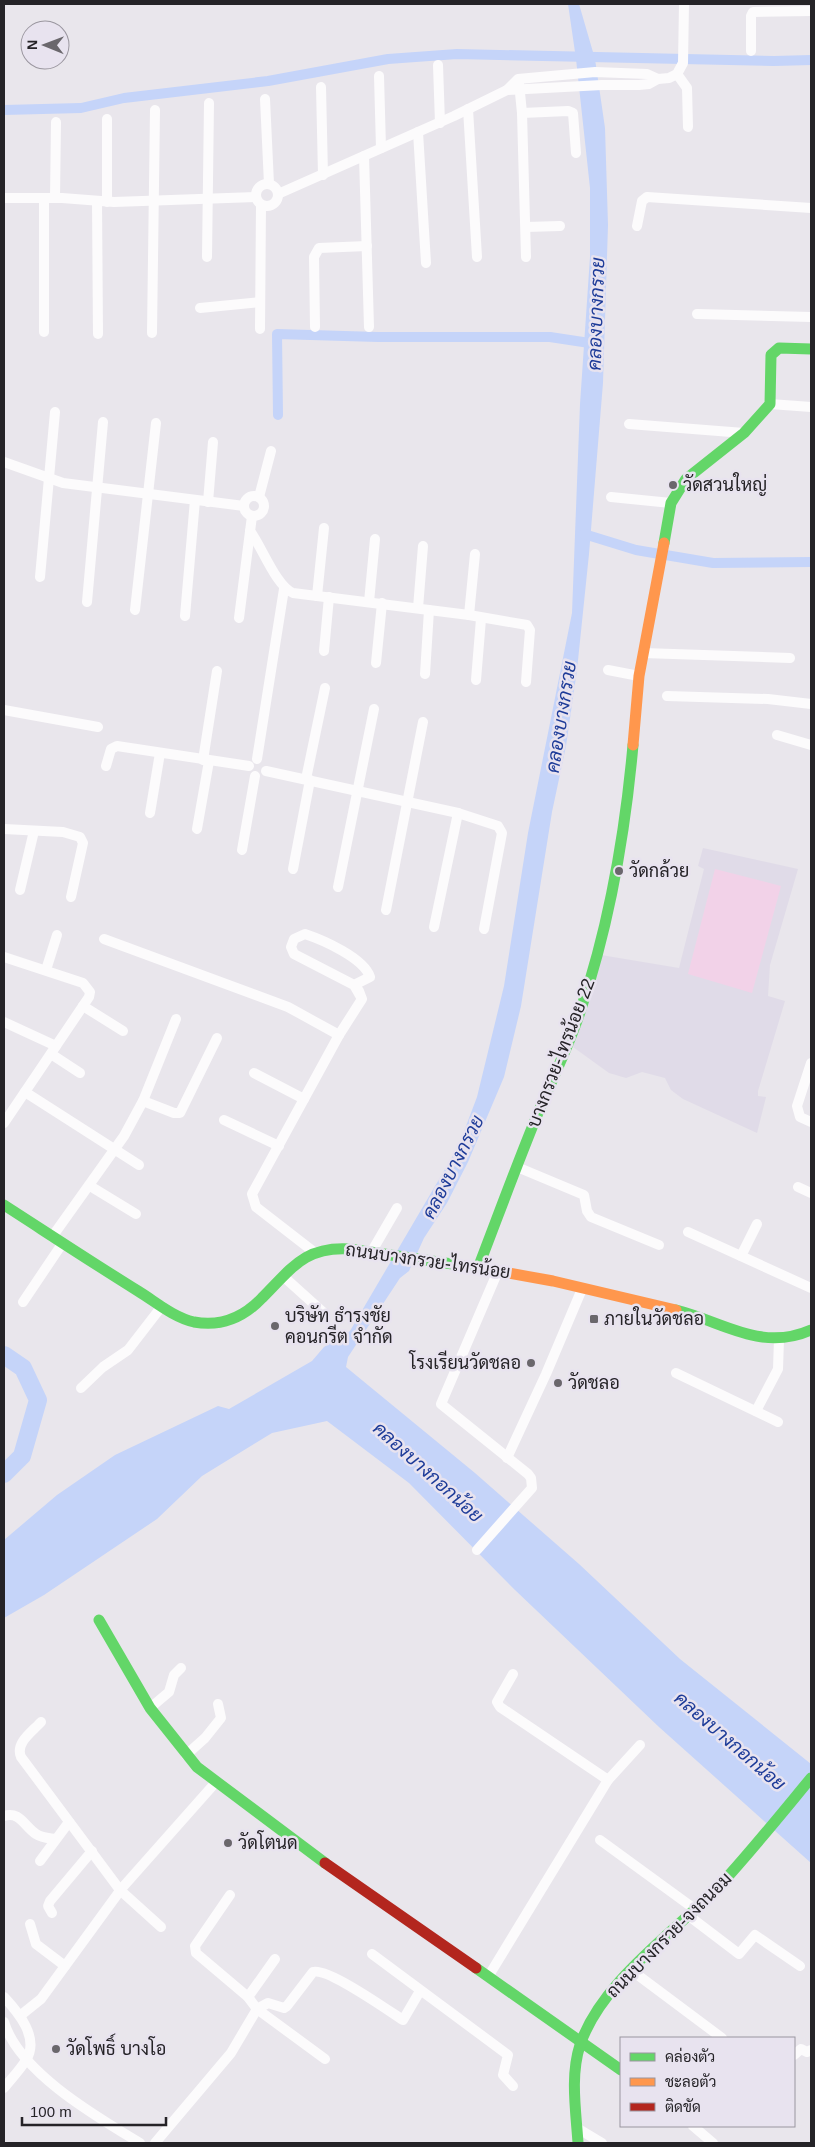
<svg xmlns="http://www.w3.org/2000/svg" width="815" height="2147" font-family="Arial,Sarabun,sans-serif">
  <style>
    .built { fill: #e0dbe8 }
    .green { fill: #f2d2e8 }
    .water { fill: #c5d4f9 }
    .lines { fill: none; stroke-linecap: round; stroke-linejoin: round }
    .canal { stroke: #c5d4f9; stroke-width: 10 }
    .river { stroke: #c5d4f9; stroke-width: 18 }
    .street { stroke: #fcfbfc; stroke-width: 10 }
    .fast { stroke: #63d668; stroke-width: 11 }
    .slow { stroke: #ff974d; stroke-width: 11 }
    .jam { stroke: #b3261e; stroke-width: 11 }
    .poi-dot { fill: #6a676c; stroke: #e8e3ef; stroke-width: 2 }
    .labels { text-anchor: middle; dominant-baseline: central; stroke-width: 5; stroke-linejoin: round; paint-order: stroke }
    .poi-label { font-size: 18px; fill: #252327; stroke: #e8e3ef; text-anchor: start }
    .street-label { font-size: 18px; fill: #252327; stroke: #e8e3ef }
    .water-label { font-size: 19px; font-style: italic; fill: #1e3c99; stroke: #e8e3ef }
  </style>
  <rect width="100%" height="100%" fill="#e9e6ec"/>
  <!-- built -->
  <path class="built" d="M703,848L798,869L770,965L768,996L785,1001L758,1091V1096L766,1097L757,1133L683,1099L671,1090L665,1078L642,1072L626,1078L609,1073L573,1047L601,955L679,968L704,869L698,866Z"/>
  <!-- green -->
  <path class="green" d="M715,869L781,886L752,993L688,974Z"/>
  <!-- water -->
  <path class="water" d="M568,4H579L595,59L605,128L608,225L603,383L589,554L577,670L566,746L552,812L521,1006L504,1077L468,1162L447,1203L424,1238L409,1271L400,1278L348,1357L346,1367L475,1473L579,1564L680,1659L811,1764V1863L659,1727L515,1590L409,1483L327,1421L272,1433L202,1476L157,1519L44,1595L4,1618V1540L57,1495L115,1455L218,1406L229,1409L312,1361L324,1347L350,1331L458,1147L477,1097L504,986L528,833L572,613L580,404L590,257V188L576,59Z"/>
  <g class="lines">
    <!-- canal -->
    <g class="canal">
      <path d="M4,110L81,108L124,98L268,81L388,59L457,54L774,61L811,60"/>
      <path d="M278,415L277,334L378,337H550L596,344"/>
      <path d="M584,534L636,550L713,563L811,562"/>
    </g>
    <!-- river -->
    <path class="river" d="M4,1355L23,1368L38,1400L22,1456L4,1474"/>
    <!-- street -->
    <g class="street">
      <path d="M751,51V16L753,12L811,11"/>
      <path d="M438,65L440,123"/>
      <path d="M677,74L687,88L688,127"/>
      <path d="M379,76L381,148"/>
      <path d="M519,83L522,113L526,257"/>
      <path d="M321,87L323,175"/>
      <path d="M507,90L602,85H639L649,84L658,79L669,78L677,74L683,63L684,4"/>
      <path d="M265,99L269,184"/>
      <path d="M468,109L477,257"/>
      <path d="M522,113L568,111L573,113L576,153"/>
      <path d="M418,132L426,263"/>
      <path d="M364,156L369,327"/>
      <circle cx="267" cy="195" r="11"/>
      <path d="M278,194L454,116L507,90L518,79L595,72L647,74L658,79"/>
      <path d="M4,198H62L114,202L256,197"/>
      <path d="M44,198V332"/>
      <path d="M55,198L56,122"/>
      <path d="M97,201L98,334"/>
      <path d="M107,202V119"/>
      <path d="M637,226L642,201L647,197L811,208"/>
      <path d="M526,227L560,226"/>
      <path d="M207,257L209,103"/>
      <path d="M200,308L260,302"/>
      <path d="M697,314L811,317"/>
      <path d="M315,327L314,257L319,248L367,246"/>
      <path d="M260,329L261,205"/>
      <path d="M152,333L155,110"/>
      <path d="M770,404L811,407"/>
      <path d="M629,424L744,433"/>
      <path d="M4,462L63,483L244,506"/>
      <circle cx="254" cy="506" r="10"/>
      <path d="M259,497L271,451"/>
      <path d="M611,497L671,503"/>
      <path d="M208,502L213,442"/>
      <path d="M250,531C262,547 276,586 293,593L469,615L527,625L530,630L526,682"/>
      <path d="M40,577L55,412"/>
      <path d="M317,596L324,528"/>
      <path d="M87,602L103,422"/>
      <path d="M369,602L375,539"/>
      <path d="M418,608L423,546"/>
      <path d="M135,610L156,423"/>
      <path d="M469,615L475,554"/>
      <path d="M185,616L195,500"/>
      <path d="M239,618L252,516"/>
      <path d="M324,651L329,597"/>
      <path d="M643,653L790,658"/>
      <path d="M376,663L382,603"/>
      <path d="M608,670L639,676"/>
      <path d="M425,674L429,610"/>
      <path d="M476,680L481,619"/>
      <path d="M667,696L768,699L811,704"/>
      <path d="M4,710L98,727"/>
      <path d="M777,735L811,745"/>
      <path d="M257,759L284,589"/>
      <path d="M203,760L217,671"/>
      <path d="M106,766L111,749L117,746L249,766"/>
      <path d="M266,771L458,813L498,826L502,833L484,929"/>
      <path d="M306,779L325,688"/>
      <path d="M150,813L160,753"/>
      <path d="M4,829L63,832L80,837L83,843L71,897"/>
      <path d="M197,829L209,761"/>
      <path d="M242,850L255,776"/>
      <path d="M293,869L310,780"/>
      <path d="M338,887L374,709"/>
      <path d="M20,890L34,831"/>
      <path d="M386,910L423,722"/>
      <path d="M434,927L458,813"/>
      <path d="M104,939L288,1007L339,1035"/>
      <path d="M4,957L83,983L90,992L89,997L4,1123"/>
      <path d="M46,970L57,935"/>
      <path d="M83,1006L123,1031"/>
      <path d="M4,1022L56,1046"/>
      <path d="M51,1054L80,1073"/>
      <path d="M811,1063L797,1106L800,1117L811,1122"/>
      <path d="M254,1073L304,1099"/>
      <path d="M25,1092L139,1165"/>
      <path d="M143,1101L174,1113H180L217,1038"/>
      <path d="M224,1120L279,1146"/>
      <path d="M517,1167L584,1195L587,1211L591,1217L659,1245"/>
      <path d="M90,1186L136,1214"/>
      <path d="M798,1187L811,1193"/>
      <path d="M688,1232L811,1288"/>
      <path d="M52,1237L124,1136L143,1101L176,1019"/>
      <path d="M372,1251L397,1208"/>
      <path d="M314,1252L256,1207L252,1194L339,1035L362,999L354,985L370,977C364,958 323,940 305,934L294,939L291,947L294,954L354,985L359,991L362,999"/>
      <path d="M741,1256L757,1224"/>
      <path d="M284,1277L324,1313"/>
      <path d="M23,1302L62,1244"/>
      <path d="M676,1373L778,1422"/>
      <path d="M81,1388L103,1367L128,1350L162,1306"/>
      <path d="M756,1411L778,1369L779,1339"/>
      <path d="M507,1458L546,1374L582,1289"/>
      <path d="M477,1550L532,1488L531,1478L528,1474L441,1404L498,1271"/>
      <path d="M513,1674L497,1702L500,1707L608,1780"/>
      <path d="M150,1708L169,1692L174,1675L181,1668"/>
      <path d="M41,1722C32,1732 15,1743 21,1757L120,1890L161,1927"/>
      <path d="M186,1755L205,1738L221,1718L218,1704"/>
      <path d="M4,1816C20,1811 24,1826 36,1834C42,1838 48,1838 55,1839"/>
      <path d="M600,1840L696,1910"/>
      <path d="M40,1861L69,1822"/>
      <path d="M230,1895L195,1946L196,1953L248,1997L257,2009L325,2059"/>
      <path d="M52,1913L48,1906L50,1901L92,1851"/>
      <path d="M689,1916L739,1954L755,1935L800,1966"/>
      <path d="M30,1924L36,1944L65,1966"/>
      <path d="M372,1954L508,2055L503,2075L513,2086"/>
      <path d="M631,1970L722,2038"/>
      <path d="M488,1977L608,1780L640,1745"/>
      <path d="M4,1997C18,2012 40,2038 26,2060C20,2070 11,2079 4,2088"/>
      <path d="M248,1997L275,1959"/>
      <path d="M21,2015L41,1999L122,1888L216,1782"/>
      <path d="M4,2022C19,2072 97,2117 140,2143"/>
      <path d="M794,2055L801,2049L807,2052L811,2050"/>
      <path d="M693,2126L713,2143"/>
      <path d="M577,2128L602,2143"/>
      <path d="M155,2143L231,2053L257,2009L268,2003L284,2008L287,2006L313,1972C327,1967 389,2011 403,2020L420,1991"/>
    </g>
    <!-- fast -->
    <g class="fast">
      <path d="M664,543L671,503L686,479L744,433L770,404L771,355L779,348L811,349"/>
      <path d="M4,1205C49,1234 93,1263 138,1291C156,1302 173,1317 194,1322C221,1327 244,1317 262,1298C292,1268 305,1246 350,1249L486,1269"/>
      <path d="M478,1268C498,1216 517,1164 538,1113C552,1079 569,1046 580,1012C609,926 625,835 633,745"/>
      <path d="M676,1310C724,1322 761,1352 811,1330"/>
      <path d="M99,1620L150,1708L197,1767L325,1863"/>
      <path d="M476,1968L621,2070"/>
      <path d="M578,2143C576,2111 570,2076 580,2045C602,1980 677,1931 722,1883C753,1849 782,1813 811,1778"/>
    </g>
    <!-- slow -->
    <g class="slow">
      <path d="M633,745L639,676L664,543"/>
      <path d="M486,1269L553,1281L676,1310"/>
    </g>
    <!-- jam -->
    <path class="jam" d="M325,1863L476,1968"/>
  </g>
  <!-- markers -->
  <g class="poi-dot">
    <circle cx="673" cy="485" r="5"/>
    <circle cx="619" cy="871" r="5"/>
    <rect x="589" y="1314" width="10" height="10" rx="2.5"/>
    <circle cx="275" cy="1326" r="5"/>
    <circle cx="531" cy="1363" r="5"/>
    <circle cx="558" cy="1383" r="5"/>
    <circle cx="228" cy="1843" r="5"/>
    <circle cx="56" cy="2049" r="5"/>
  </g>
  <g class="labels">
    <!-- poi labels -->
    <g class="poi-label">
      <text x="683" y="485">วัดสวนใหญ่</text>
      <text x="629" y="871">วัดกล้วย</text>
      <text x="285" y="1316">บริษัท ธำรงชัย<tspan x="285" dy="21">คอนกรีต จำกัด</tspan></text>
      <text x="604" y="1319">ภายในวัดชลอ</text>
      <text x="521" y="1363" text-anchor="end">โรงเรียนวัดชลอ</text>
      <text x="568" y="1383">วัดชลอ</text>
      <text x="238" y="1843">วัดโตนด</text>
      <text x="66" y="2049">วัดโพธิ์ บางโอ</text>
    </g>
    <!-- street labels -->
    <g class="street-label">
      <text transform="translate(561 1053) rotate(-69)">บางกรวย-ไทรน้อย 22</text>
      <text transform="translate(428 1261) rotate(8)">ถนนบางกรวย-ไทรน้อย</text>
      <text transform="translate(669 1935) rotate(-45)">ถนนบางกรวย-จงถนอม</text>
    </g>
    <!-- water labels -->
    <g class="water-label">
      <text transform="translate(596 314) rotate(-88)">คลองบางกรวย</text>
      <text transform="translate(561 717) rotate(-81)">คลองบางกรวย</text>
      <text transform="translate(453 1167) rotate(-63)">คลองบางกรวย</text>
      <text transform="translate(428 1472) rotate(42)">คลองบางกอกน้อย</text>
      <text transform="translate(730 1741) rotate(41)">คลองบางกอกน้อย</text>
    </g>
  </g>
  <!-- border -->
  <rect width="815" height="2147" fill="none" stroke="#252327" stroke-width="10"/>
  <!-- legend -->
  <rect x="620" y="2037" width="175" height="90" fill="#e8e3ef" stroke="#9a969f"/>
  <rect x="630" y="2053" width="25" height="8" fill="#63d668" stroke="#9a969f"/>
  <text x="665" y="2062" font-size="15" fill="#252327">คล่องตัว</text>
  <rect x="630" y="2078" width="25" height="8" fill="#ff974d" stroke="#9a969f"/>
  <text x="665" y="2087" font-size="15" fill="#252327">ชะลอตัว</text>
  <rect x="630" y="2103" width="25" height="8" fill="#b3261e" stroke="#9a969f"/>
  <text x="665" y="2112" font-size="15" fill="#252327">ติดขัด</text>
  <!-- north arrow -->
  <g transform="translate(45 45) rotate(271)"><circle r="24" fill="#e8e3ef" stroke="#9a969f"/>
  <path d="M0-4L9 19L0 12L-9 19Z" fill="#6a676c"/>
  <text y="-8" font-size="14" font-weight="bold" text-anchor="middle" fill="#252327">N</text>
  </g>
  <!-- scale -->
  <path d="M22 2117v8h144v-8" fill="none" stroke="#252327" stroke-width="2.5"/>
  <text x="30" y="2117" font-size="15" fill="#252327" stroke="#e8e3ef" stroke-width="4" paint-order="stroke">100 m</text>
</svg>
